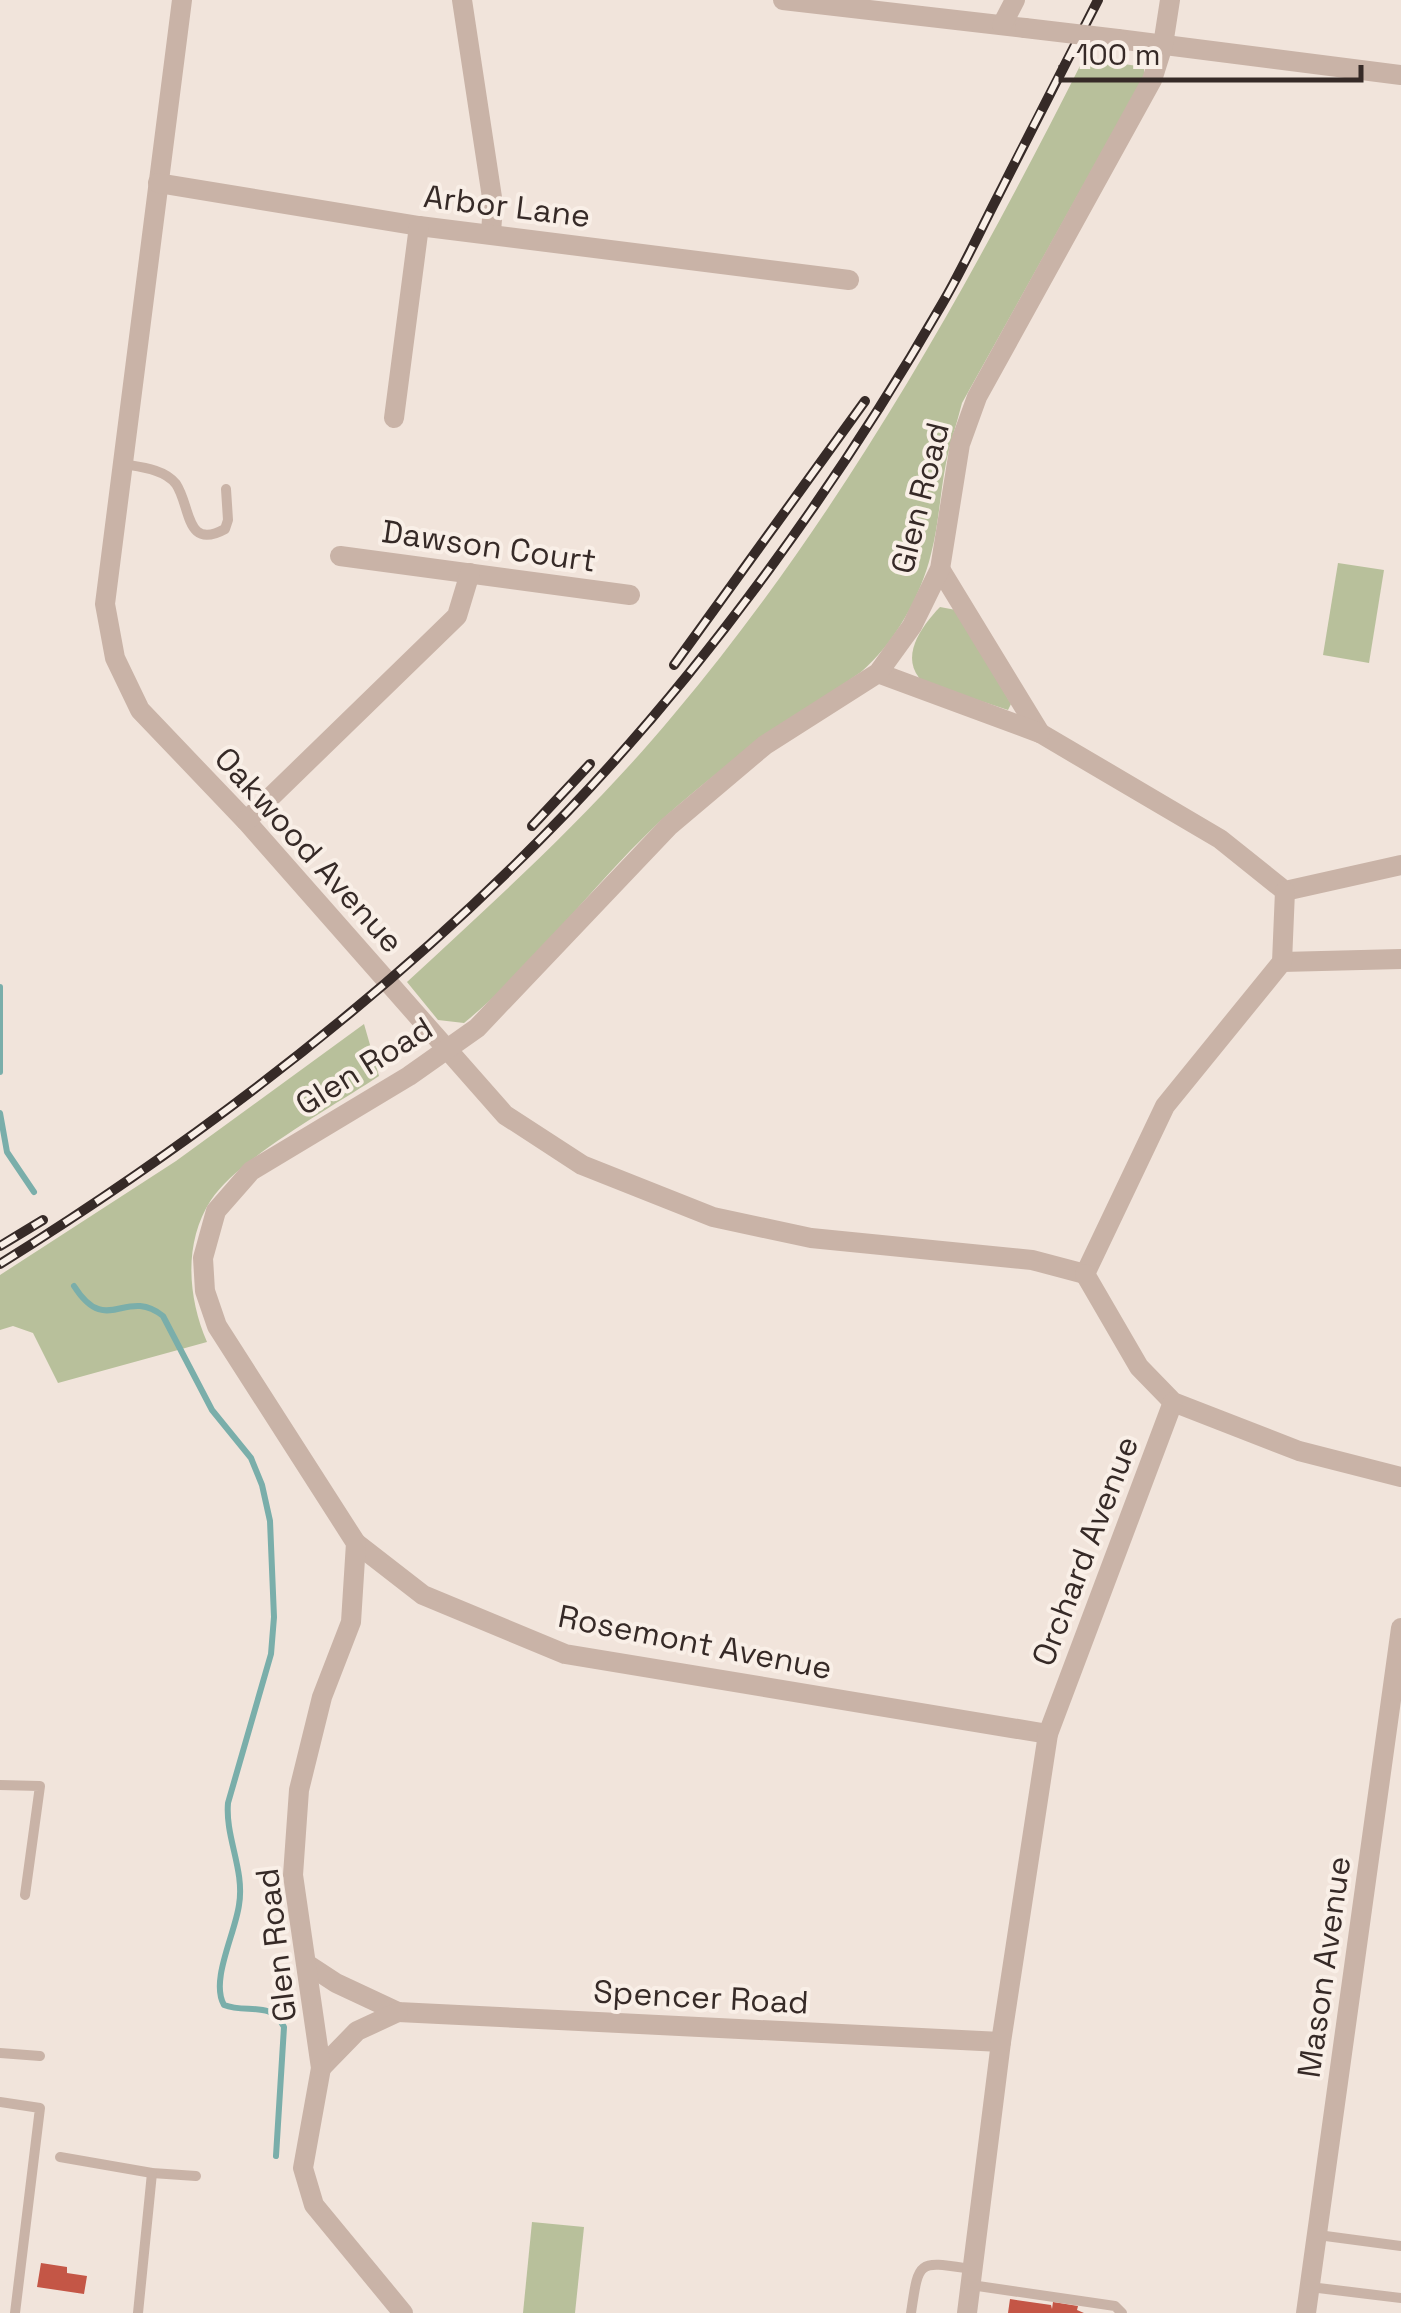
<svg xmlns="http://www.w3.org/2000/svg" width="1401" height="2313" font-family="'Space Grotesk',sans-serif">
  <style>
    .green { fill: #b8c09b }
    .lines { fill: none; stroke-linecap: round; stroke-linejoin: round }
    .stream { stroke: #7aaeaa; stroke-width: 6 }
    .building { fill: #c45646 }
    .service { stroke: #c9b3a7; stroke-width: 10 }
    .minor { stroke: #c9b3a7; stroke-width: 20 }
    .rail-casing { stroke: #362a27; stroke-width: 10 }
    .rail { stroke: #f9efe7; stroke-width: 6; stroke-dasharray: 19; stroke-linecap: butt }
    .minor-bridge { stroke: #c9b3a7; stroke-width: 20 }
    .labels { text-anchor: middle; dominant-baseline: central; stroke-width: 8; stroke-linejoin: round; paint-order: stroke }
    .street-label { font-size: 32px; fill: #362a27; stroke: #f9efe7 }
  </style>
  <rect width="100%" height="100%" fill="#f1e4db"/>
  <!-- green -->
  <g class="green">
    <path d="M1084,58L1144,67V76L962,403C957,423 950,443 946,463C940,493 939,524 931,554C921,596 894,644 861,672C788,722 713,770 649,832C585,894 533,967 464,1023L438,1020L407,982C500,896 594,811 675,713C842,514 968,288 1084,58Z"/>
    <path d="M1338,563L1384,570L1369,663L1323,655Z"/>
    <path d="M940,607L956,610L1011,704L1008,710L923,682C898,658 921,627 940,607Z"/>
    <path d="M364,1024L379,1076C334,1106 239,1158 211,1200C183,1243 188,1298 207,1342L58,1383L33,1333L13,1326L0,1330V1275L176,1161Z"/>
    <path d="M532,2222L584,2227L575,2313H523Z"/>
  </g>
  <g class="lines">
    <!-- stream -->
    <g class="stream">
      <path d="M0,987V1072"/>
      <path d="M0,1113L7,1152L34,1192"/>
      <path d="M74,1286C107,1338 125,1286 163,1316L212,1410L251,1458L262,1485L270,1521L274,1617L271,1654L228,1803C225,1837 245,1870 239,1905C235,1934 210,1981 224,2005C247,2014 271,2000 284,2027L276,2156"/>
    </g>
  </g>
  <!-- building -->
  <g class="building">
    <path d="M41,2263L67,2267V2273L87,2276L84,2294L37,2287Z"/>
    <path d="M1010,2299L1051,2305L1052,2309L1053,2302L1078,2306L1077,2310L1084,2313H1008Z"/>
  </g>
  <g class="lines">
    <!-- service -->
    <g class="service">
      <path d="M123,464C140,467 165,469 176,484C191,506 185,551 225,529L228,520L226,489"/>
      <path d="M0,1785L40,1786L25,1895"/>
      <path d="M0,2053L40,2056"/>
      <path d="M0,2102L40,2108L15,2313"/>
      <path d="M60,2157L152,2173L196,2176"/>
      <path d="M1318,2235L1401,2246"/>
      <path d="M971,2285L1115,2306L1122,2313"/>
      <path d="M1310,2287L1401,2298"/>
      <path d="M138,2313L152,2173"/>
      <path d="M911,2313C919,2259 917,2261 972,2269"/>
    </g>
    <!-- minor -->
    <g class="minor">
      <path d="M182,0L105,604L115,658L140,710L246,821L505,1115L582,1165L713,1217L811,1238L1032,1260L1085,1274"/>
      <path d="M462,0L493,204L491,233"/>
      <path d="M783,0L1025,28"/>
      <path d="M1002,25L1015,0"/>
      <path d="M1118,39L1401,75"/>
      <path d="M158,183L419,226L849,280"/>
      <path d="M394,418L419,226"/>
      <path d="M340,556L630,595"/>
      <path d="M940,569L1040,733L1220,839L1285,891L1401,865"/>
      <path d="M878,673L1040,733"/>
      <path d="M246,821L457,616L470,573"/>
      <path d="M1282,962L1401,959"/>
      <path d="M1085,1274L1165,1106L1282,962L1285,891"/>
      <path d="M1085,1274L1139,1367L1173,1402L1299,1451L1401,1477"/>
      <path d="M356,1543L423,1595L565,1654L1048,1734"/>
      <path d="M307,1964L336,1983L398,2012L1001,2042"/>
      <path d="M321,2068L357,2031L398,2012"/>
      <path d="M403,2313L314,2205L303,2168L321,2068L293,1875L299,1790L322,1697L351,1622L356,1543L217,1326L205,1291L203,1258L216,1211L251,1171L409,1076L477,1028L669,826L765,745L878,673L912,626L940,569L960,444L977,397L1152,80L1163,45L1170,0"/>
      <path d="M967,2313L1001,2042L1048,1734L1173,1402"/>
      <path d="M1306,2313L1401,1628"/>
    </g>
    <!-- rail casing -->
    <g class="rail-casing">
      <g id="rail">
        <path d="M674,665L865,401"/>
        <path d="M532,826L590,764"/>
        <path d="M0,1246L43,1220"/>
        <path d="M0,1264C205,1136 399,987 567,812C708,665 840,481 942,304C962,270 979,233 997,198C1030,132 1064,66 1098,0"/>
      </g>
    </g>
    <!-- rail -->
    <use href="#rail" class="rail"/>
    <!-- minor-bridge -->
    <path class="minor-bridge" d="M1025,28L1118,39"/>
  </g>
  <g class="labels">
    <!-- street labels -->
    <g class="street-label">
      <text transform="translate(507 206) rotate(7)">Arbor Lane</text>
      <text transform="translate(920 498) rotate(-76)">Glen Road</text>
      <text transform="translate(489 546) rotate(8)">Dawson Court</text>
      <text transform="translate(309 850) rotate(48)">Oakwood Avenue</text>
      <text transform="translate(364 1066) rotate(-32)">Glen Road</text>
      <text transform="translate(1085 1551) rotate(-69)">Orchard Avenue</text>
      <text transform="translate(695 1642) rotate(11)">Rosemont Avenue</text>
      <text transform="translate(276 1945) rotate(-97)">Glen Road</text>
      <text transform="translate(1324 1967) rotate(-82)">Mason Avenue</text>
      <text transform="translate(701 1997) rotate(3)">Spencer Road</text>
    </g>
  </g>
  <!-- scale -->
  <path d="M1061 65v15h300v-15" fill="none" stroke="#362a27" stroke-width="5"/>
  <text x="1076" y="65" font-size="30" fill="#362a27" stroke="#f9efe7" stroke-width="8" paint-order="stroke">100 m</text>
</svg>
